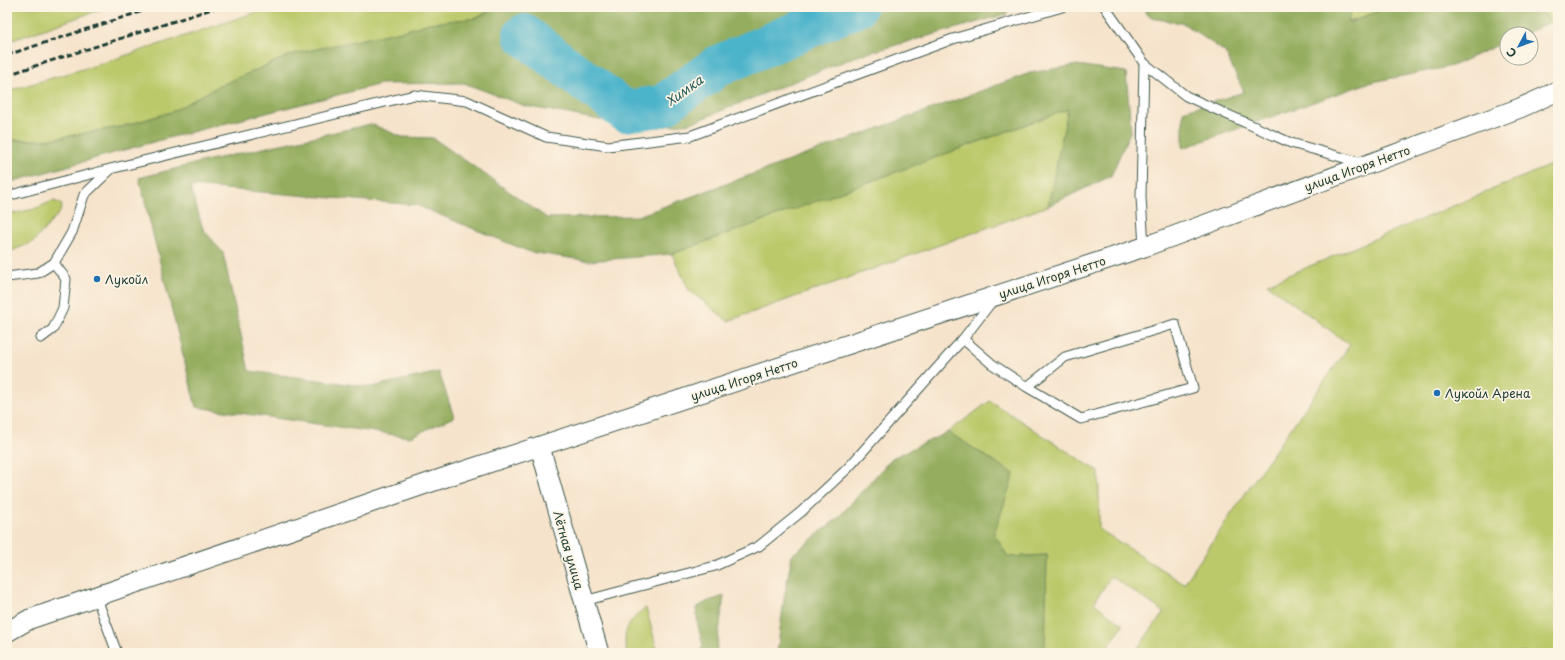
<svg xmlns="http://www.w3.org/2000/svg" width="1565" height="660" font-family="'Playpen Sans',sans-serif">
  <style>
    .green { fill: #bbc96b; stroke: #6d8350 }
    .forest { fill: #94ad5f; stroke: #5a754a }
    .lines { fill: none; stroke-linecap: round; stroke-linejoin: round }
    .river { stroke: #4bb3ca; stroke-width: 42 }
    .service-casing { stroke: #3f564b; stroke-width: 11 }
    .minor-casing { stroke: #3f564b; stroke-width: 21 }
    .service { stroke: #fff; stroke-width: 9 }
    .minor { stroke: #fff; stroke-width: 19 }
    .rail { stroke: #1f3d34; stroke-width: 3; stroke-dasharray: 6 3; stroke-linecap: butt }
    .poi-dot { fill: #1f6fb2; stroke: #fcf5e5; stroke-width: 1.5 }
    .labels { text-anchor: middle; dominant-baseline: central; stroke-width: 3.5; stroke-linejoin: round; paint-order: stroke }
    .street-label { font-size: 12px; fill: #1f3d34; stroke: #fcf5e5 }
    .poi-label { font-size: 12px; fill: #1f3d34; stroke: #fcf5e5; text-anchor: start }
    .water-label { font-size: 13px; font-style: italic; fill: #2c6061; stroke: #fcf5e5 }
  </style>
  <rect width="100%" height="100%" fill="#fcf5e5"/>
  <filter id="ink" filterUnits="userSpaceOnUse"><feTurbulence type="fractalNoise" baseFrequency=".025" numOctaves="2"/><feDisplacementMap in="SourceGraphic" scale="8" xChannelSelector="R" yChannelSelector="G"/><feConvolveMatrix kernelMatrix="1 2 1 2 8 2 1 2 1" color-interpolation-filters="sRGB"/></filter>
  <filter id="wash" filterUnits="userSpaceOnUse"><feTurbulence type="fractalNoise" baseFrequency=".012" numOctaves="4" result="noise"/><feDisplacementMap in="SourceGraphic" scale="16" xChannelSelector="R" yChannelSelector="G"/><feGaussianBlur stdDeviation="0.9" result="paint"/><feColorMatrix in="noise" values="0 0 0 0 0 0 0 0 0 0 0 0 0 0 0 0 0 1.4 0 .05"/><feComposite in="paint" operator="in"/></filter>
  <g filter="url(#wash)">
    <rect width="100%" height="100%" fill="#f6e3cb"/>
    <!-- green -->
    <g class="green">
      <path d="M7,7H108L7,42Z"/>
      <path d="M272,7H496L477,18L430,23L406,30L293,54L217,87L171,112L124,126L47,140H7V91L97,65Z"/>
      <path d="M1352,7H1389L1347,23Z"/>
      <path d="M1537,7H1558V19L1551,22Z"/>
      <path d="M1068,109L1048,206L728,321L689,290L672,254Z"/>
      <path d="M1558,162V653H1134L1164,612L1111,576L1094,603L1123,625L1104,653H1045L1047,555L1008,557L994,534L1014,474L948,432L990,401L1099,472V529L1184,584L1257,476L1350,345L1267,284Z"/>
      <path d="M55,201L62,205L60,212L33,242L7,253V215L34,209L48,203Z"/>
      <path d="M646,608L658,653H627C621,632 629,620 646,608Z"/>
    </g>
    <!-- forest -->
    <g class="forest">
      <path d="M496,7H1007V14L857,56L691,123L649,128L624,123L600,120L525,106L464,83L381,84L164,139L7,183V140H47L125,126L171,112L217,87L293,54L406,30L430,23L477,18Z"/>
      <path d="M1144,7H1352L1348,23L1389,7H1537L1551,22L1524,34H1507V41L1452,66L1368,83L1183,148V111L1244,92L1225,52L1183,23L1156,19L1146,14Z"/>
      <path d="M1077,65L1126,72L1131,130L1111,176L1048,206L1068,109L672,254L589,261L530,252L416,205L190,186L203,229L223,253L249,371L371,387L439,372L454,417L410,437L196,407L139,178L201,162L371,124L402,137L433,138L547,218L638,216L1030,73Z"/>
      <path d="M948,432L1014,474L994,534L1008,557L1047,555L1045,653H777L784,599L792,555L838,518L892,458Z"/>
      <path d="M724,596L716,653H696L703,647L698,625L696,608L706,602Z"/>
    </g>
    <g class="lines">
      <!-- river -->
      <path class="river" d="M524,35L625,111L662,106L718,66L856,7"/>
    </g>
  </g>
  <g filter="url(#ink)">
    <g class="lines">
      <!-- service casing -->
      <g class="service-casing">
        <g id="service">
          <path d="M1105,7L1144,63L1141,197L1144,247"/>
          <path d="M1144,63L1186,96L1291,143L1362,163"/>
          <path d="M7,196L110,169L414,95L467,101L546,137L608,146L690,136L953,39L1062,7"/>
          <path d="M7,277L38,273L54,263L72,232L84,195L110,170"/>
          <path d="M41,338L53,329L63,308L66,279L54,263"/>
          <path d="M963,339L992,364L1027,387L1081,419L1193,388L1175,324L1065,357L1027,387"/>
          <path d="M96,596L117,653"/>
          <path d="M584,601L715,566L759,546L801,512L848,468L963,339L993,300"/>
        </g>
      </g>
      <!-- minor casing -->
      <g class="minor-casing">
        <g id="minor">
          <path d="M540,447L599,653"/>
          <path d="M7,632L30,619L455,474L1144,247L1520,108L1558,91"/>
        </g>
      </g>
      <!-- service -->
      <use href="#service" class="service"/>
      <!-- minor -->
      <use href="#minor" class="minor"/>
      <!-- rail -->
      <g class="rail">
        <path d="M7,55L155,7"/>
        <path d="M7,75L218,7"/>
      </g>
    </g>
  </g>
  <!-- markers -->
  <g class="poi-dot">
    <circle cx="97" cy="279" r="4"/>
    <circle cx="1437" cy="393" r="4"/>
  </g>
  <g class="labels">
    <!-- street labels -->
    <g class="street-label">
      <text transform="translate(1357 168) rotate(-20)">улица Игоря Нетто</text>
      <text transform="translate(1052 277) rotate(-18)">улица Игоря Нетто</text>
      <text transform="translate(744 379) rotate(-18)">улица Игоря Нетто</text>
      <text transform="translate(569 550) rotate(74)">Лётная улица</text>
    </g>
    <!-- poi labels -->
    <g class="poi-label">
      <text x="105" y="279">Лукойл</text>
      <text x="1445" y="393">Лукойл Арена</text>
    </g>
    <!-- water labels -->
    <g class="water-label">
      <text transform="translate(684 90) rotate(-36)">Химка</text>
    </g>
  </g>
  <!-- margin -->
  <rect width="1565" height="660" fill="none" stroke="#fcf5e5" stroke-width="24"/>
  <!-- north arrow -->
  <g transform="translate(1519 46) rotate(229)"><circle r="19" fill="#fcf5e5" stroke="#a4ab9e"/>
  <path d="M0-3L7 15L0 10L-7 15Z" fill="#1f6fb2"/>
  <text y="-6" font-size="11" font-weight="bold" text-anchor="middle" fill="#1f3d34">С</text>
  </g>
</svg>
